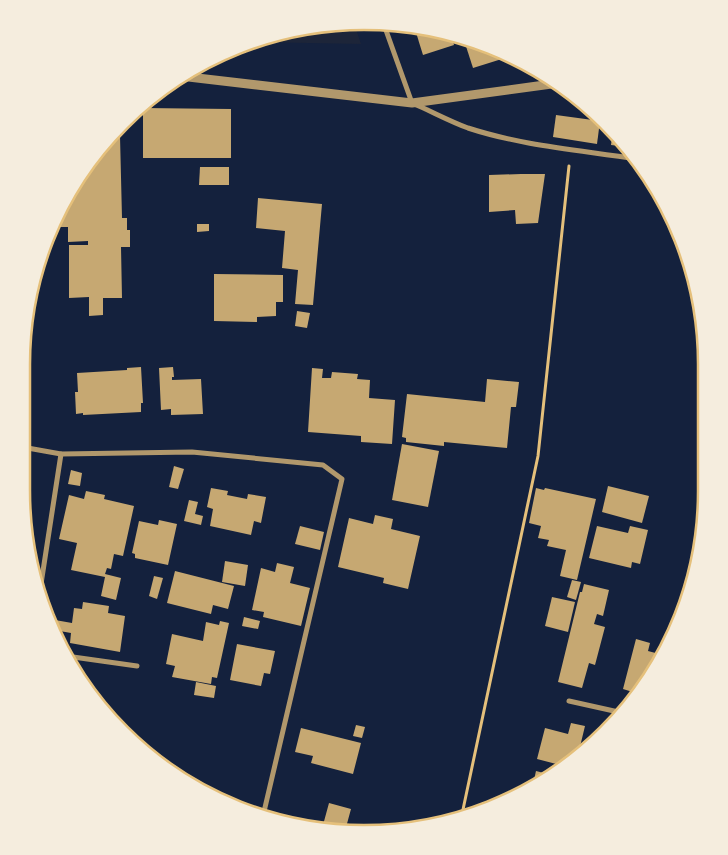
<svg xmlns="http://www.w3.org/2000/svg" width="728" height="855" font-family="Manrope,sans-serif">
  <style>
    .green { fill: #1d2539 }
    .building { fill: #c6a872 }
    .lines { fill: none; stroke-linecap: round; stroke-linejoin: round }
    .path { stroke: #e5c07b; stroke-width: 3 }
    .minor { stroke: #b1986c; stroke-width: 5 }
    .tertiary { stroke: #b1986c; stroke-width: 9 }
    .rim { fill: none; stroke: #e5c07b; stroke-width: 2.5 }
  </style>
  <rect width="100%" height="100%" fill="#14213d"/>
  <!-- green -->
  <path class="green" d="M354,23L361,44L249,42L254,40L319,24Z"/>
  <!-- building -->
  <g class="building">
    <path d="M414,26L450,32L454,45L423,55Z"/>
    <path d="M463,37L502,52L505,58L473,68Z"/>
    <path d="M143,108L231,109V158H143Z"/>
    <path d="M556,115L600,121L597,144L553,137Z"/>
    <path d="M613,130L622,138L628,147L611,145Z"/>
    <path d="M110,136H120L122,218H127V230H130V247H121L122,298H103V315L89,316V297L69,298V245H88V241L68,242V227H52L57,212L92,155Z"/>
    <path d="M200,167H229V185H199Z"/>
    <path d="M521,174H545L538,223L516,224L515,210L489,212V175Z"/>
    <path d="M258,198L322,204L313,305L295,304L298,270L282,268L285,231L256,228Z"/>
    <path d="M197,224H209V231L197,232Z"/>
    <path d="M214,274L283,275V302H276V316L257,317V322L214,321Z"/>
    <path d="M297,311L310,313L307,328L295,326Z"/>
    <path d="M141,367L143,403H141V412L83,415V413L76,414L75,392H78L77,373L127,370V368Z"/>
    <path d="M173,367L174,377H172V380L201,379L203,414L171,415V409L161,410L159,368Z"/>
    <path d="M312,368L323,369L322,378H331L332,372L358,374L357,379L370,380L369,398L395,400L392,444L361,442V436L308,432Z"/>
    <path d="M487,379L519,382L516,407H511L507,448L444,442V446L406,442V438L402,437L407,394L485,402Z"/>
    <path d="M402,444L439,451L428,507L392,500Z"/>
    <path d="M174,466L184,469L178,489L169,487Z"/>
    <path d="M71,470L82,473L80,486L68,484Z"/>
    <path d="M608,486L649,496L642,523L602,512Z"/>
    <path d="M211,488L228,491L227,495L247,499L248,494L266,497L261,523L254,521L251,535L210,526L213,509L207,507Z"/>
    <path d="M536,488L544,490L545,488L596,499L577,580L560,576L566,550L547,546L549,540L538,538L541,526L529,523Z"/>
    <path d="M86,491L105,495L104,499L134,506L123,556L114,554L111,569L107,568L105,574L121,578L116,600L101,596L105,577L71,570L77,543L59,539L69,495L84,499Z"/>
    <path d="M189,500L198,502L195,514L203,516L201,525L184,521Z"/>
    <path d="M375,515L393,519L391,529L420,536L408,589L383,583L384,578L338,567L349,518L373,524Z"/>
    <path d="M159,520L177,524L168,565L135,558V554L132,553L139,521L158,525Z"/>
    <path d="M300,526L324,532L320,550L295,544Z"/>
    <path d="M597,526L628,533L630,526L648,530L640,564L632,562L631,568L589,558Z"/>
    <path d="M225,561L248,565L245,586L222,582Z"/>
    <path d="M277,563L294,567L290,583L310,588L301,626L263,617L264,612L252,610L261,568L275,572Z"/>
    <path d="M175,571L234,586L228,609L213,605L211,614L167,603Z"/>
    <path d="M154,576L163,578L157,599L149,596Z"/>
    <path d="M572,580L581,582L576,600L567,597Z"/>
    <path d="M584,584L609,590L603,616L597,614L594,624L605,627L595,665L589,663L582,688L558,682L580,592H582Z"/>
    <path d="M552,597L575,602L568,632L545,626Z"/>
    <path d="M83,602L109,606L108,613L125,616L120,652L70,643L71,633L54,630L55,620L72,623L74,608L82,609Z"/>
    <path d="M244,617L260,621L258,629L242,626Z"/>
    <path d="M220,621L229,623L217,678L212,677L211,684L172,677L175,666L166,664L172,634L203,641L206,622L219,625Z"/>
    <path d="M636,639L650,643L648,651L663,655L649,681L639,694L623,689Z"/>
    <path d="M237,644L275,651L270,674L264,673L261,686L230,680Z"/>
    <path d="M196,682L216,686L214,698L194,695Z"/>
    <path d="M571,723L585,726L578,755L564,766L537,759L545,728L568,734Z"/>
    <path d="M356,725L365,727L362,738L353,736Z"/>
    <path d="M301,728L361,743L353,774L311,763L313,756L295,752Z"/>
    <path d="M536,771L552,775L532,789Z"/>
    <path d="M329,803L351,809L345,831H319L290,823L292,817L323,825Z"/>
  </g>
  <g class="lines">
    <!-- path -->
    <path class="path" d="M461,819L538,456L569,166"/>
    <!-- minor -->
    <g class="minor">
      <path d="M383,22L412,103C431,111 449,121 468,128C523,146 580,150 637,159"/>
      <path d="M22,447L61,454L192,452L323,465L342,479L263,816"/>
      <path d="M39,597L61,454"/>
      <path d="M66,656L137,666"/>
      <path d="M569,701L623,713"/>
    </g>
    <!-- tertiary -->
    <path class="tertiary" d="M180,76L412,103L559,83"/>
  </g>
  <!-- crop -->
  <path d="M0 0H728V855H0ZM364 30H364A334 334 0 0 1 698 364V491A334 334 0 0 1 364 825H364A334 334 0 0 1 30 491V364A334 334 0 0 1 364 30Z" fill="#f5edde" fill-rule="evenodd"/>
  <path class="rim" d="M364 30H364A334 334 0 0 1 698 364V491A334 334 0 0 1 364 825H364A334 334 0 0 1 30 491V364A334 334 0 0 1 364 30Z"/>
</svg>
